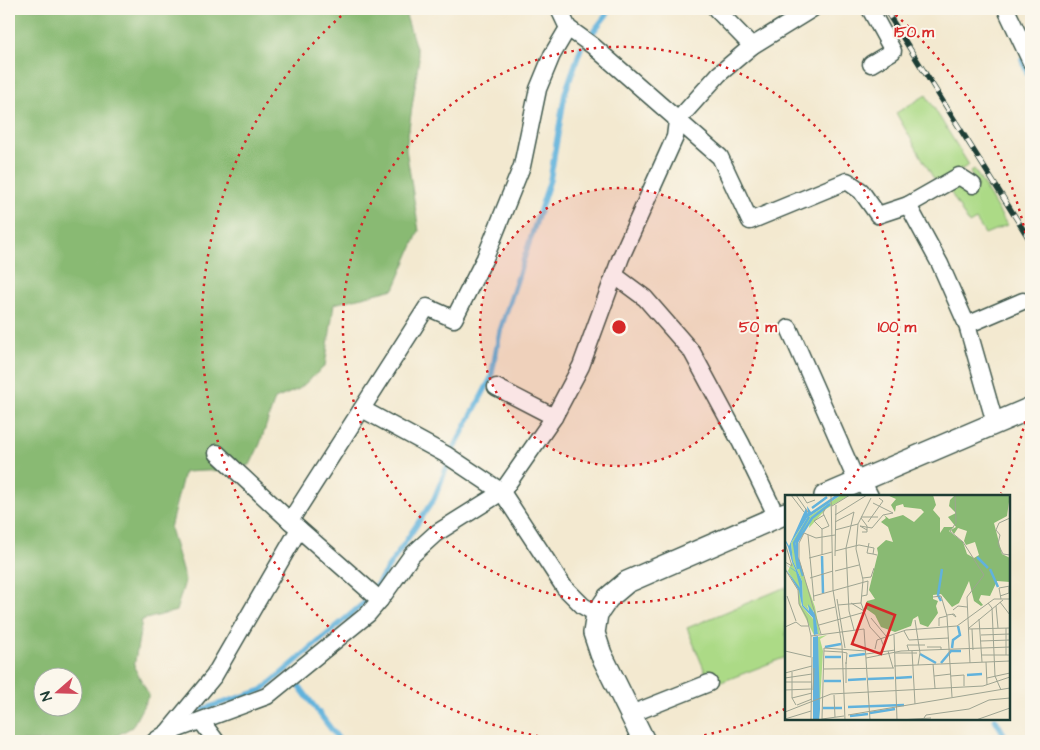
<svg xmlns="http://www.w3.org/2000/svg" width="1040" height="750" font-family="'Architects Daughter',sans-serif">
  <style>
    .green { fill: #acda86; stroke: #668c5d }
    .forest { fill: #89ba73; stroke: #547c54; fill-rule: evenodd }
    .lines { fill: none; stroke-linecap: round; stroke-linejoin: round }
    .stream { stroke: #61b2dc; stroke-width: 5.5 }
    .minor-casing { stroke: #3f574b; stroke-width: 19 }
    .tertiary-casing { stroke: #3f574b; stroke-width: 24 }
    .minor { stroke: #fff; stroke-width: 16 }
    .tertiary { stroke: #fff; stroke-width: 21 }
    .rail-casing { stroke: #1f3d34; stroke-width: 5.5 }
    .rail { stroke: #fbf7ec; stroke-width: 4; stroke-dasharray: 11; stroke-linecap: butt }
    .ring { fill: none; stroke: #d62828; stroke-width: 2.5; stroke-dasharray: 2.5 5 }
    .inset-river { fill: none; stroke: #61b2dc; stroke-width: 2.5 }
    .inset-road { fill: none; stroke: #9ea492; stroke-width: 1 }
    .view { fill: #d62828; fill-opacity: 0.15; stroke: #d62828; stroke-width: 2.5 }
    .inset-edge { fill: none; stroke: #1f3d34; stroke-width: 2.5 }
    .centre { fill: #d62828; stroke: #fbf7ec; stroke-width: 2.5 }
    .ring-label { font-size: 15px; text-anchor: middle; font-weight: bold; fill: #d62828; stroke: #fbf7ec; stroke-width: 4; stroke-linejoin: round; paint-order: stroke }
  </style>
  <rect width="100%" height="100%" fill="#fbf7ec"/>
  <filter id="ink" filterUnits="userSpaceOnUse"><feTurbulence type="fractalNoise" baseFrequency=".02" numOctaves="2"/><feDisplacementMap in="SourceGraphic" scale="10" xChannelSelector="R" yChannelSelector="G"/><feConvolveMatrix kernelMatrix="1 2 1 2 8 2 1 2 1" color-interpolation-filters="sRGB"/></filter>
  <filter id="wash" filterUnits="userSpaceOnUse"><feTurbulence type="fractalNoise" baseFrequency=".0096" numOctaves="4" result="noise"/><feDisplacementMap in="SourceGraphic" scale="20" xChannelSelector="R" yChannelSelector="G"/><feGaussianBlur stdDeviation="1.12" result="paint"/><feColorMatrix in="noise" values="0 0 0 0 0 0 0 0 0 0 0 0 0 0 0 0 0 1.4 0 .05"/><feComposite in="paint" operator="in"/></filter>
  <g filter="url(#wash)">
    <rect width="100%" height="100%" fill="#f3e9d0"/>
    <!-- green -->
    <g class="green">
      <path d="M926,95L969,165L937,184L896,113Z"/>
      <path d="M974,169L1007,225L985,234L976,220L969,224L947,186L957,181L978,186L970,172Z"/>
      <path d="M786,587V657L711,686L687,628Z"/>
    </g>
    <!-- forest -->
    <path class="forest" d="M9,9H404L419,58L406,149L419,231L394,289L334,304L325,366L299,389L275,399L260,444L250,465L228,470L184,472L170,528L185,581L176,611L142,620L134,667L149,695L132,727L107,741H9ZM42,678H72V708H42Z"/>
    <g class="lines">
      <!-- stream -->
      <g class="stream">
        <path d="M590,36L611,9"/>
        <path d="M1022,60L1031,82"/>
        <path d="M452,452L491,378L500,331L550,180L565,93L581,48"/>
        <path d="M296,682L340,741"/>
        <path d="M203,709L262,690L365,602L434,499L448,464"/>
        <path d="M995,719L1008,741"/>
      </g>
    </g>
  </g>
  <g filter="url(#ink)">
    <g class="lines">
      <!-- minor casing -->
      <g class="minor-casing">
        <g id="minor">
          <path d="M559,9L568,28L593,46L720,157L750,221L847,181L861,191L878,215L908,205L959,176L973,185"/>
          <path d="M716,9L752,46"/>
          <path d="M870,9L893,51L871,64"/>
          <path d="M1006,9L1031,62"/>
          <path d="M908,205L940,264L967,325L995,423"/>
          <path d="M614,275L645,298L692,352L741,443L777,517"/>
          <path d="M967,325L1023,301"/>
          <path d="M789,328L857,482"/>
          <path d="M496,387L554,417"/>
          <path d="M362,409L445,454L502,492L564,587L583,606L597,614"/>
          <path d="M217,453L290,521L380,600"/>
          <path d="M862,480L870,496"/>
          <path d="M290,521L427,307L454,319L485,258L522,166L538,89L552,55L568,28"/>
          <path d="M631,714L709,683"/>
          <path d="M201,721L216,741"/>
          <path d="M167,733L214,676L299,529"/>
          <path d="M155,741L167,733L267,696L368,614L380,600L412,555L435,534L502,492L554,417L581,366L621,257L675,137L677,121L719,74L752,46L812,9"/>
        </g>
      </g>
      <!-- tertiary casing -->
      <g class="tertiary-casing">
        <g id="tertiary">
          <path d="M825,496L1031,408"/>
          <path d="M644,741L601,654L594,633L597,614L608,598L627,582L786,513"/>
        </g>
      </g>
      <!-- minor -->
      <use href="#minor" class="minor"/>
      <!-- tertiary -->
      <use href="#tertiary" class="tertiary"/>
      <!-- rail casing -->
      <g class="rail-casing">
        <path id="rail" d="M885,9L1031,242"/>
      </g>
      <!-- rail -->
      <use href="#rail" class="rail"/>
    </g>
  </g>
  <!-- distance rings -->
  <circle cx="619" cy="327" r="139" fill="#d62828" fill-opacity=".12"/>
  <g class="ring">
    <circle cx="619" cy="327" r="139"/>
    <path d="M784 550A278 278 0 1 1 840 496"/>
    <path d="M1031 392A417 417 0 0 1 1001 493M785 709A417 417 0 0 1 670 741M568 741A417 417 0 0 1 348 10M890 10A417 417 0 0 1 1031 262"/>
  </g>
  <!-- overview -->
  <g transform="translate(785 495)">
    <rect width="225" height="225" fill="#f3e9d0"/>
    <path d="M56,0L63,1L41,14L24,33L25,26L12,48V63L30,112L35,139H33L28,114V119L22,110L24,116L18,110L17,86L8,66L6,48L22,23ZM7,67L15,85L16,110L29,125V140L14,110L13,93L3,76ZM42,140L35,144L38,156L34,225L33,142Z" fill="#acda86"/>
    <path d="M102,0H148L151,10L148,15L155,23V38L159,32H169L164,36L178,47L182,59L189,63L194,60L190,47L181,50L179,46L182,36L173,33L169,39L166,35L171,32L163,22L171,18L164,11L165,5L170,0H225L222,21L209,28L217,59L225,63V87L212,86L205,101L196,100L194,105L198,110L196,111L189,106L184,86L174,108L167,112L156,99L148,100V104L153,106L151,111L153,118L143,132L135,129L133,121L128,124L126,131L110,137L96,132L90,120L80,113L82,106L90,104L84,95L93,58L92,53L101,45L108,47L103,32L96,27L101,23L99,20L104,24L118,20L129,27L139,17L136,14L119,12L118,9L111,11L110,17L106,10L111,4Z" fill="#89ba73"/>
    <path d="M51,0H56L22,23L6,48L8,66L17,86L18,110L24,116L23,109L30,119L33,139L29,140L28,123L17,111L14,96L0,73L15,93L11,77L0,69L11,76L7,67L3,52L0,46V44L4,51L21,13L23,19L22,11L26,17ZM33,141L35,214L34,225H28V142Z" fill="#61b2dc"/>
    <path class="inset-river" d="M27,13L42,2M37,61L38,98M192,62L203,73M13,74L9,48L24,22M205,74L213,92M18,81L12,62V47L27,23L45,9M156,106L153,100L157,74M40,152L56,149M167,153L168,145L175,140L173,131M135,159L151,168M64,161L80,159M40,162H56M156,168L166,156H176M182,180L197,179M111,183L127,182M83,184L109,183M63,185L81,184M39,186H56M63,212L119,210M38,213H57M85,218L110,214M65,221L83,219"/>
    <path class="inset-road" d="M6,0L19,17M11,0L23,17M17,0L22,8L30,5M46,0L48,95L57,151L60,225M170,0L171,28L165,36L178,47L199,80L182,102L185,168M86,3L73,29L71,54L78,85L76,108L85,132L96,144L99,152M88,8L108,18M47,11L65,0M50,20L82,0M76,22H93M76,23L82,31V37H77M225,23L214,28L211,35L215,40L213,49L218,59L225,60M50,27L69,17L61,53M83,27L98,6L94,3M37,34L44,31L38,18L40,14M50,35L73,29M82,35L75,31L87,33L98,20L108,18M23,40L29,106M0,48L7,71L0,67M84,48L82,58L88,59M61,53L64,116L69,135M50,56L74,50L89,53L88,59L92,60M37,60V34L29,26L39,20M50,61L51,10M24,63L47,57M0,74L13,95L14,109L22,123L26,141M50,76L74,70M25,83L48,76M78,83L86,82L89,73M2,101L11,126M29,101L83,86L82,100L77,101M215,101L224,98V92M148,102L156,101L162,121L167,202M52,104L60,153M216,104L214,93L225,91M215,107L225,120M66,108L79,116M203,108L207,113L210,181L216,195M53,110L76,108M211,111L213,133M168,115L173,111L182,112M32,117L50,112M162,120L169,119L171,122L167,119M86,123L101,141M194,124L197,167M130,125L135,158L133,170M34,130L80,117M154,131V123L162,121M0,132L11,127L16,131H24M184,133L218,105M221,133V160M183,134L225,133M187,134L188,155M119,136L124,145L164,143M36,139L14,64V48L19,38L31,43L50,40M109,140L112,225M196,140L225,139M196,146L225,145M142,152H156V155M90,154L92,145L121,135L172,131L209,104H225V116M0,156L26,162V141L79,134L85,225M39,156L57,157M124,156L122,150H140M127,156L130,209M57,157L62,158L61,169M110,158H132M81,159L103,156M197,160H225M81,163L116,156L225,152M201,167L202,190M148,169L150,193M109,171L225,166M108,173L103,156L110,155M39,174L109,173M7,177V203L11,210M0,178L27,171M149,181L166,179M166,181L179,180V191M0,183L27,179M202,183L225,178M0,187H27M61,188V167M0,195L26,194M28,195L29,173M49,200L50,222M7,203L27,198M12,210L27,204M0,217L46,199L198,191L225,182M63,220L225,193M59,221L37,224L39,153L81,156M139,223L141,220L184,214L204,205L225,203M0,224L26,216M26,225L27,162M114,225L146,223M191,225L225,213"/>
    <path class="view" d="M82,109L110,120L96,159L67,149Z"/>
    <rect width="225" height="225" class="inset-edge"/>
  </g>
  <circle cx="619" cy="327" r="8" class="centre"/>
  <g class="ring-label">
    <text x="914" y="37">150 m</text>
    <text x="758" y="332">50 m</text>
    <text x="897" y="332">100 m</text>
  </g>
  <!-- margin -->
  <rect width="1040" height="750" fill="none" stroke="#fbf7ec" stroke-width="30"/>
  <!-- north arrow -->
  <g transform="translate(58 692) rotate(250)"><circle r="24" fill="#fbf7ec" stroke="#a3ada2"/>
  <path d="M0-4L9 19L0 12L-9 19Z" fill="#d1495b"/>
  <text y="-8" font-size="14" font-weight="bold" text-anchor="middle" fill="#1f3d34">N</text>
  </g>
</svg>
